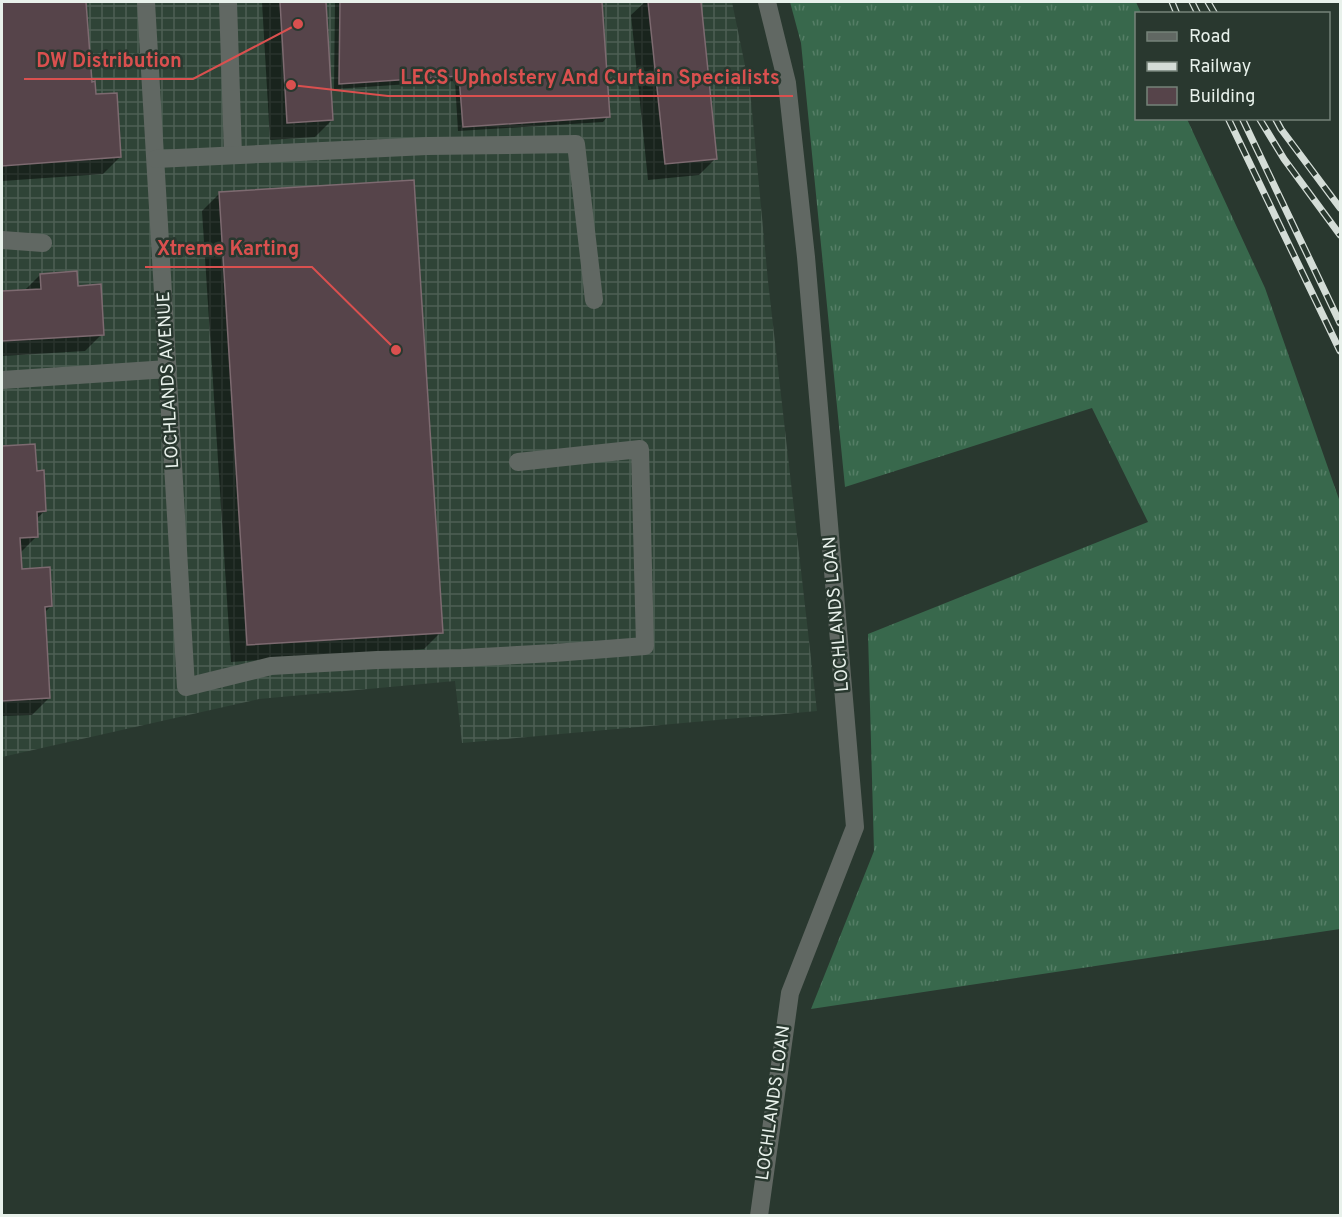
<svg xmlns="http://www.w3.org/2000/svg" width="1342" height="1217" font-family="Overpass,sans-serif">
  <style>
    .industrial { fill: url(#industrial-grid) }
    .grass { fill: url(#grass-tufts) }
    .shadow { fill: #0007 }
    .building { fill: #56444a; stroke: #7d6a70; stroke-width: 1.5 }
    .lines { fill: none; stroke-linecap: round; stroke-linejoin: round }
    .minor { stroke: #616863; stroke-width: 18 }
    .rail-casing { stroke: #d4ddd7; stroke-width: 7 }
    .rail { stroke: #29382f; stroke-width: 4.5; stroke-dasharray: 14; stroke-linecap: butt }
    .labels { text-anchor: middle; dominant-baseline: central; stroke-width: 5; stroke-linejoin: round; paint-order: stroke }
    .street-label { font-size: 18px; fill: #e8f1eb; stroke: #29382f }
    .leader { fill: none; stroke: #da504f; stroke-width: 2 }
    .callout-dot { fill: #da504f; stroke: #29382f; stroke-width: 2 }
    .callout-label { font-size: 20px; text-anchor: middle; font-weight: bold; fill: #da504f; stroke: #29382f; stroke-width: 5; stroke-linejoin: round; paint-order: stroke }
  </style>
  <defs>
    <pattern id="industrial-grid" width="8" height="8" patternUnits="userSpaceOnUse" patternTransform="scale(1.5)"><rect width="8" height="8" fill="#2f4437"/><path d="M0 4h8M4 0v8" fill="none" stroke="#4d5f54"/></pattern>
    <pattern id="grass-tufts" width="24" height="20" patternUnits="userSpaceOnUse" patternTransform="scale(1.5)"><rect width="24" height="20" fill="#38684c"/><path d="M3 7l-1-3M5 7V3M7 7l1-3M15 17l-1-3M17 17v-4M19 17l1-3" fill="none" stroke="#557e66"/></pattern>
  </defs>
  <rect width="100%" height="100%" fill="#29382f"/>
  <!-- industrial -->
  <path class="industrial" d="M2,2H732L750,90L768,281L817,711L462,743L455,681L259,699L2,757Z"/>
  <!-- grass -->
  <path class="grass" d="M790,2H1136L1141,13L1136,14V118L1187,119L1265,288L1340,502V929L811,1009L874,851L868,634L1148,522L1092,408L845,487L801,43Z"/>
  <!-- shadow -->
  <g class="shadow">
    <path d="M2,2H84L90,83L120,157L103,174L2,181Z"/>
    <path d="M262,2H324L332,120L315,137L270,140Z"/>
    <path d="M335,2H601L608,116L603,122L458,131L455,81L334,89Z"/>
    <path d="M645,2H700L716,158L699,175L648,180L631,15Z"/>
    <path d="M219,194L441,632L424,649L231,662L202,211Z"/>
    <path d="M40,275L77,287L102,334L85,351L2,356V293L24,291Z"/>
    <path d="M34,446L35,473L45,511L35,520L36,537L20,553L21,570L51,606L44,613L49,698L32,715L2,716V448Z"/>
  </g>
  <!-- building -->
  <g class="building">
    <path d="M2,2H86L92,82L95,81L96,94L117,93L121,157L2,166Z"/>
    <path d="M280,2H326L333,120L287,123Z"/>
    <path d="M340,2H602L610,117L463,127L459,76L339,84Z"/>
    <path d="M648,2H701L717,159L665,164Z"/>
    <path d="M414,180L443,633L247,645L219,192Z"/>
    <path d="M77,271L78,286L101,284L104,335L2,341V291L41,289L40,274Z"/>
    <path d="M35,444L37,471L44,470L46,511L37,512L38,537L20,538L22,569L50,567L52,606L45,607L50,698L2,701V446Z"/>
  </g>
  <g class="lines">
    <!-- minor -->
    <g class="minor">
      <path d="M146,2L186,687L271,666L377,660L462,658L554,653L645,646L640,449L518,462"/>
      <path d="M228,2L233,155"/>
      <path d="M156,159L427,146L576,144L594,300"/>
      <path d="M2,240L43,243"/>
      <path d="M2,380L168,369"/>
      <path d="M759,1216L790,993L855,827L806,257L787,83L767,2"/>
    </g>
    <!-- rail casing -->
    <g class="rail-casing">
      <g id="rail">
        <path d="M1172,2L1177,14"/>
        <path d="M1192,2L1198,14"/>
        <path d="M1208,2L1215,14"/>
        <path d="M1228,118L1340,351"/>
        <path d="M1242,118L1340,323"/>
        <path d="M1259,118L1284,159L1340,235"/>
        <path d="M1275,118L1281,129L1340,208"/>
      </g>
    </g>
    <!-- rail -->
    <use href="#rail" class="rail"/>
  </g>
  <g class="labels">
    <!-- street labels -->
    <g class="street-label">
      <text transform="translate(169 380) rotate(-93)">LOCHLANDS AVENUE</text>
      <text transform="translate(837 614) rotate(-95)">LOCHLANDS LOAN</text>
      <text transform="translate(774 1103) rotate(-82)">LOCHLANDS LOAN</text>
    </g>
  </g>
  <!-- callouts -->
  <path class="leader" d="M298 24L193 79H24M291 85L388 96H793M396 350L312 267H145"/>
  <g class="callout-dot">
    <circle cx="298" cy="24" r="6"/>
    <circle cx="291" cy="85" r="6"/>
    <circle cx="396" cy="350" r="6"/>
  </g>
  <g class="callout-label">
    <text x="109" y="67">DW Distribution</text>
    <text x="590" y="84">LECS Upholstery And Curtain Specialists</text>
    <text x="228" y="255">Xtreme Karting</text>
  </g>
  <!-- border -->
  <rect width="1342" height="1217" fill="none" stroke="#e8f1eb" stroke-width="6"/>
  <!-- legend -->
  <rect x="1135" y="12" width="195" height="108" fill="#29382f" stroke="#75827a" stroke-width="1.5"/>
  <rect x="1147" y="32" width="30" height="9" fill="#616863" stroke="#75827a" stroke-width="1.5"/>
  <text x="1189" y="42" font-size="18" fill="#e8f1eb">Road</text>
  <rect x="1147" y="62" width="30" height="9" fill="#d4ddd7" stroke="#75827a" stroke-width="1.5"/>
  <text x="1189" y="72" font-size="18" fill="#e8f1eb">Railway</text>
  <rect x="1147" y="87" width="30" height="18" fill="#56444a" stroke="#75827a" stroke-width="1.5"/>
  <text x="1189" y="102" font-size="18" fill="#e8f1eb">Building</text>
</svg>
